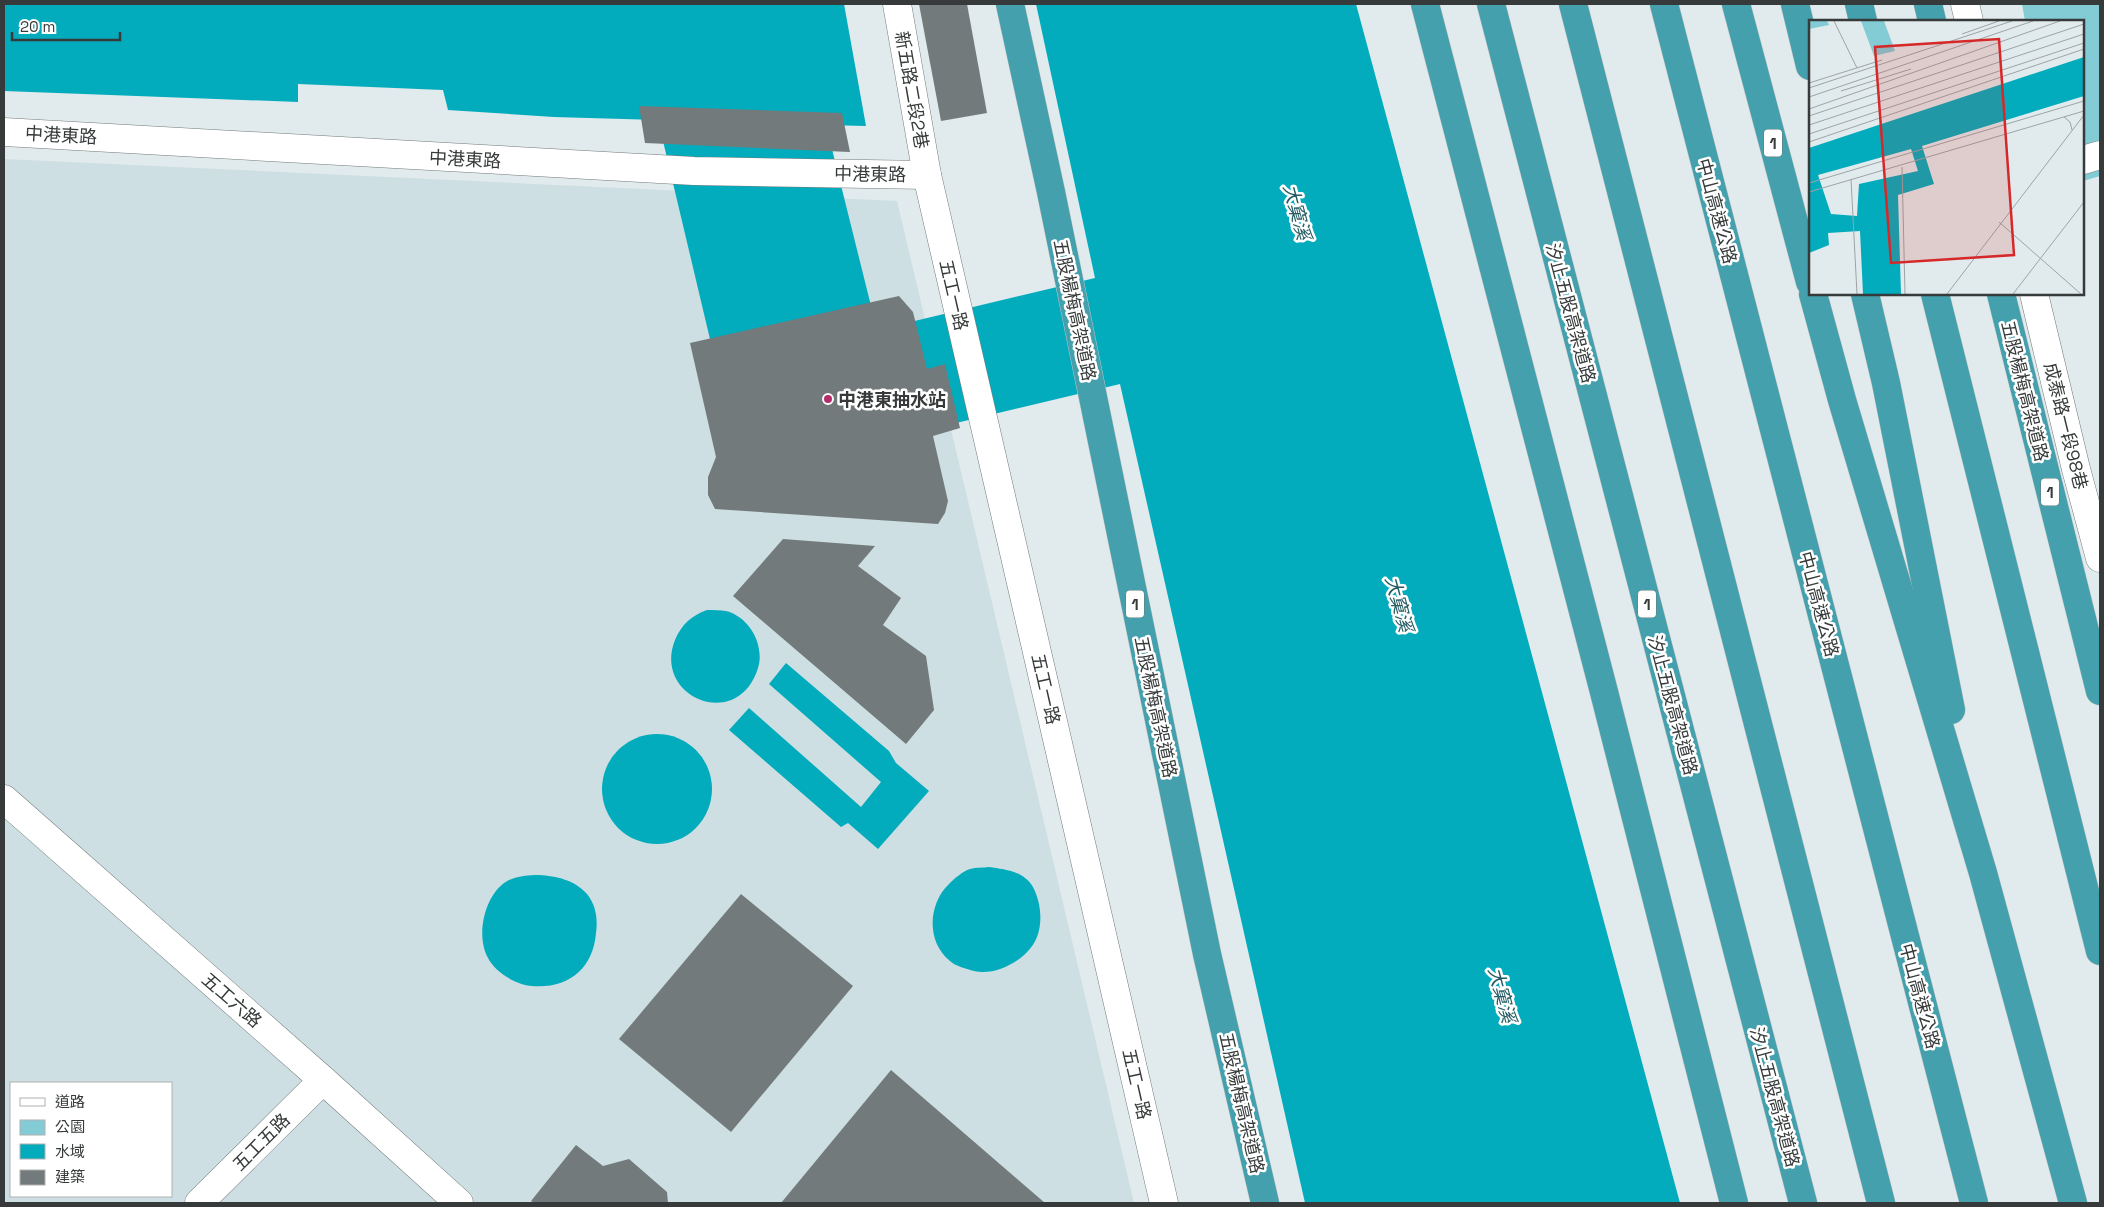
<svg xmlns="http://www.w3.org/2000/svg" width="2104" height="1207" font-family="'Space Grotesk','Noto Sans TC',sans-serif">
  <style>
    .built { fill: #cddfe2; fill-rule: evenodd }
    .green { fill: #83ccd6 }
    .water { fill: #02acbd }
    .building { fill: #727a7b }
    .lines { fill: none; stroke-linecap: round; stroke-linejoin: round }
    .minor-casing { stroke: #737b7c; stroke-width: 29 }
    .highway-casing { stroke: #c3c4c4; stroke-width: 29 }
    .minor { stroke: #fff; stroke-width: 28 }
    .highway { stroke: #44a0ac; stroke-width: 28 }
    .poi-dot { fill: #b52c6b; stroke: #fff; stroke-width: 2 }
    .labels { text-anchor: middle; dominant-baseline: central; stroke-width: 5; stroke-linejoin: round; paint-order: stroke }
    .shield { fill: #fff; stroke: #727575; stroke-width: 1 }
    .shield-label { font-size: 16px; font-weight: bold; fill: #363a3a }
    .street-label { font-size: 18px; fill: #363a3a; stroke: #fff }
    .poi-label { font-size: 18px; font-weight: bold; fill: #363a3a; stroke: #fff; text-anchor: start }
    .water-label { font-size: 19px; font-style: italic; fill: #265d64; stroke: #fff }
    .inset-road { fill: none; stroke: #9da4a5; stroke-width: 1 }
    .view { fill: #d62828; fill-opacity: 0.15; stroke: #d62828; stroke-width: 2.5 }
    .inset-edge { fill: none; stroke: #363a3a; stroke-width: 2.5 }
  </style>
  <rect width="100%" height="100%" fill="#e1eaec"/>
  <!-- built -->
  <path class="built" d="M4,159L897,201L1134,1203H4ZM11,1083H171V1196H11Z"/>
  <!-- green -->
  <path class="green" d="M2022,4H2100V176L2083,181V21H2025Z"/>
  <!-- water -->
  <g class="water">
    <path d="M4,4H844L866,126L826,125L877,330L1095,278L1036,4H1356L1680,1203H1305L1120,384L742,474L658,120L554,117L448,110L443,90L298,84V102L4,91Z"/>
    <path d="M707,610C713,610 720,610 726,611C750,617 765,646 758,668C738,733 652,697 675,640C682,624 691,616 707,610Z"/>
    <path d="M786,663L889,751L896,763L929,791L878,849L848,823L841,827L729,730L749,708L861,807L881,782L769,684Z"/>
    <circle cx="657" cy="789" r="55"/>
    <path d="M989,867C1001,869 1015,870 1025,878C1033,883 1037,895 1039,904C1041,914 1041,924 1038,934C1032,957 997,977 974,971C967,969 955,966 950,961C926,942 928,904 949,884C954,879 963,871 970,869C976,867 983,868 989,867Z"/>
    <path d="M539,875C556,876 575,880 587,894C596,905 598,919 596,933C593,969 568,989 532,986C516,985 495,972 488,958C475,935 485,892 509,880C518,876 529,875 539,875Z"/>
  </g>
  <!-- building -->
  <g class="building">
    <path d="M919,4H967L987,113L941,121Z"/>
    <path d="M639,106L842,113L850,152L645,143Z"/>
    <path d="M899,296L913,312L927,369L945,364L960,428L933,436L948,501L945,513L938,524L715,509L708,495V477L716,457L690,343Z"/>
    <path d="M783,539L875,546L858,566L901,598L883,625L926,656L934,710L906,744L733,596Z"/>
    <path d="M741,894L853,986L731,1132L619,1039Z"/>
    <path d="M891,1070L1045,1203H781Z"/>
    <path d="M576,1145L603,1166L629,1159L667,1192L668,1203H534L531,1201Z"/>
  </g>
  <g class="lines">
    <!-- minor casing -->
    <g class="minor-casing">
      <g id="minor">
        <path d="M897,4L927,175L1164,1203"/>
        <path d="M1965,4L1969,21"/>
        <path d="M4,132L694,171L927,175"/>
        <path d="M2083,160L2100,155"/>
        <path d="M2034,294L2076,469L2100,558"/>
        <path d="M4,799L323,1080L459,1203"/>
        <path d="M199,1203L323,1080"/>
      </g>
    </g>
    <!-- highway casing -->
    <g class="highway-casing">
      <g id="highway">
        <path d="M1010,4L1051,192L1207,954L1265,1203"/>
        <path d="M1425,4L1604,692L1734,1203"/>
        <path d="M1491,4L1803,1203"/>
        <path d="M1573,4L1881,1203"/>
        <path d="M1664,4L1974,1203"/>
        <path d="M1736,4L1810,282"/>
        <path d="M1795,4L1810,66"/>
        <path d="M1859,4L1863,21"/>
        <path d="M1928,4L1932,21"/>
        <path d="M1813,294L1842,400L1983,873L2073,1203"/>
        <path d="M1865,294L1886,383L1951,710"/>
        <path d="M1935,294L2100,951"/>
        <path d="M2001,294L2100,691"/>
      </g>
    </g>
    <!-- minor -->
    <use href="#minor" class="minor"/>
    <!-- highway -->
    <use href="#highway" class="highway"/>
  </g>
  <!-- markers -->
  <circle class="poi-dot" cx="828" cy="399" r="5"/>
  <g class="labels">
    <!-- shield labels -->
    <g class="shield">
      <rect x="1764" y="129.5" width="18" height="27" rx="4"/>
      <rect x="2041" y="478.5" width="18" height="27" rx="4"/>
      <rect x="1126" y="590.5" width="18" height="27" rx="4"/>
      <rect x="1638" y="590.5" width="18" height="27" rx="4"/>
    </g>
    <g class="shield-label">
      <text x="1773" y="143">1</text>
      <text x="2050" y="492">1</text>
      <text x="1135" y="604">1</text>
      <text x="1647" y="604">1</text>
    </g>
    <!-- street labels -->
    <g class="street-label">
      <text transform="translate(912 90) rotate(80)">新五路二段2巷</text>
      <text transform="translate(61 135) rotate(3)">中港東路</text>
      <text transform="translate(465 159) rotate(3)">中港東路</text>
      <text transform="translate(870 174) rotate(1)">中港東路</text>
      <text transform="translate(1717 211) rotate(75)">中山高速公路</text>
      <text transform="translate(954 295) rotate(77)">五工一路</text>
      <text transform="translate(1075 310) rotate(78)">五股楊梅高架道路</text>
      <text transform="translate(1571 313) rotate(75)">汐止五股高架道路</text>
      <text transform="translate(2025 391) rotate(76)">五股楊梅高架道路</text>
      <text transform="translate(2066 426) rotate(76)">成泰路一段98巷</text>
      <text transform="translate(1819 604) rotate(75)">中山高速公路</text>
      <text transform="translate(1046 689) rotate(77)">五工一路</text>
      <text transform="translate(1673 705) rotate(75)">汐止五股高架道路</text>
      <text transform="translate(1156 707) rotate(78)">五股楊梅高架道路</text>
      <text transform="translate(1920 996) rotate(75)">中山高速公路</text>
      <text transform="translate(232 1000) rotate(41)">五工六路</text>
      <text transform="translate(1137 1084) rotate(77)">五工一路</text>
      <text transform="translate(1775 1097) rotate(75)">汐止五股高架道路</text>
      <text transform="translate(1242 1103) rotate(77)">五股楊梅高架道路</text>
      <text transform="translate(261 1142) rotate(-45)">五工五路</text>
    </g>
    <!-- poi labels -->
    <g class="poi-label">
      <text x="838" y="399">中港東抽水站</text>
    </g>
    <!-- water labels -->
    <g class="water-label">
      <text transform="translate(1297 212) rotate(75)">大窠溪</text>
      <text transform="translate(1399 604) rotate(75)">大窠溪</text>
      <text transform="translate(1502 995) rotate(75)">大窠溪</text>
    </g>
  </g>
  <!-- overview -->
  <g transform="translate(1809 20)">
    <rect width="275" height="275" fill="#e1eaec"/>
    <path d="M0,1H18L20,5L0,9ZM52,1H75L86,31L65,36Z" fill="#83ccd6"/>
    <path d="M275,37V76L113,126L125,164L89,175L92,274H54L51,211L19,213L20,225L0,233V128ZM102,129L109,151L50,164L48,196L22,194L9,155Z" fill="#02acbd" fill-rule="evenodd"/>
    <path class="inset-road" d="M25,1L48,48M153,14L190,1M0,63L73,40M0,68L203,1M32,71L102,49M0,77L224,1M0,89L251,1M0,96L275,4M255,97L261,102L263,110M0,105L275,14M0,114L275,23M0,122L275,29M93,147L96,274M42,159L48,274M0,163L275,81M0,172L275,91M190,202L272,274M138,274L275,95M204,274L275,182"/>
    <path class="view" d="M190,19L205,235L82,243L66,27Z"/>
    <rect width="275" height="275" class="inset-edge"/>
  </g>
  <!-- border -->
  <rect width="2104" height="1207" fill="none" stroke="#363a3a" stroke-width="10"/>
  <!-- legend -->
  <rect x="10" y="1082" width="162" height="115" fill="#ffffff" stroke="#afb0b0"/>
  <rect x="20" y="1098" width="25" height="8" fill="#ffffff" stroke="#afb0b0"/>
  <text x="55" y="1107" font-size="15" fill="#363a3a">道路</text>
  <rect x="20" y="1120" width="25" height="15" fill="#83ccd6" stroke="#afb0b0"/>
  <text x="55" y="1132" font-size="15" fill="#363a3a">公園</text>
  <rect x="20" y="1144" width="25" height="15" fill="#02acbd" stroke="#afb0b0"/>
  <text x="55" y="1157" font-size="15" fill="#363a3a">水域</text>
  <rect x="20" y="1170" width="25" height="15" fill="#727a7b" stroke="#afb0b0"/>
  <text x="55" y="1182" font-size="15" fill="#363a3a">建築</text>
  <!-- scale -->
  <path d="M12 32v8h108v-8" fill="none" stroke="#363a3a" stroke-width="2.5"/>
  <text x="20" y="32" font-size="15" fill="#363a3a" stroke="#ffffff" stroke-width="4" paint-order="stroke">20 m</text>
</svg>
